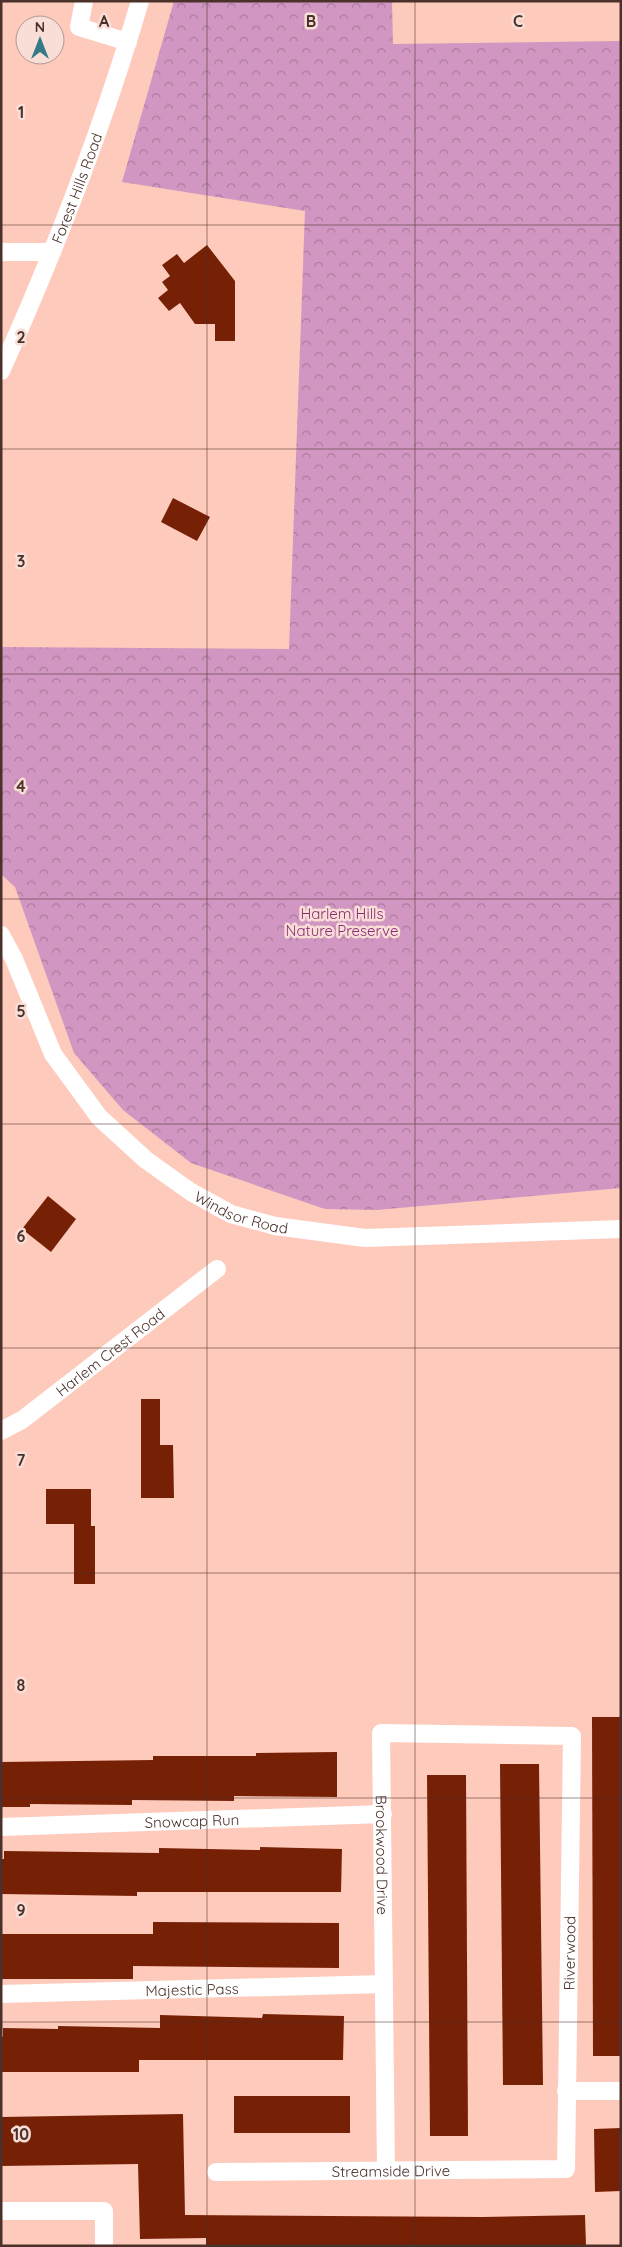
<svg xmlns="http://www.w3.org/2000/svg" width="622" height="2247" font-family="Quicksand,sans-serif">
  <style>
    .forest { fill: url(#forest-crowns) }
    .building { fill: #762106 }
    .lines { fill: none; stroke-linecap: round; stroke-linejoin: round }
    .minor { stroke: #fff; stroke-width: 18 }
    .grid { fill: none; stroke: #4a312a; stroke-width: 1; stroke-opacity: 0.55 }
    .labels { text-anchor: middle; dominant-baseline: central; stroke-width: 5; stroke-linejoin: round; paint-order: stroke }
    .street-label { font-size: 15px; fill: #4a312a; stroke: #f9ded7 }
    .park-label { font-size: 15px; fill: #892c77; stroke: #f9ded7 }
    .grid-label { font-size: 16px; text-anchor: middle; font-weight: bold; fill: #4a312a; stroke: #f9ded7; stroke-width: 5; stroke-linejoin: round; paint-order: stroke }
  </style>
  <defs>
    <pattern id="forest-crowns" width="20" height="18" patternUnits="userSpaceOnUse" patternTransform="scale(1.25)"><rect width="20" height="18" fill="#d197c2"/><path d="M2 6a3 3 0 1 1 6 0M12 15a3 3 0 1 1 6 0" fill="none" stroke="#ac7c9e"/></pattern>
  </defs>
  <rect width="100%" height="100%" fill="#fecabb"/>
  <!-- forest -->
  <path class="forest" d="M174,1H392L393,44L621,41V1188L377,1210L325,1209L191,1163L123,1110L74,1053L15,887L1,874V647L289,649L305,211L122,182Z"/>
  <!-- building -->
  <g class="building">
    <path d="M207,245L235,281V341H215V324H195L180,303L169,311L158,298L168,290L162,282L170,276L162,265L177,254L184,263Z"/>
    <path d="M173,498L210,517L197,541L161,522Z"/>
    <path d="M48,1196L76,1219L51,1252L22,1229Z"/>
    <path d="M141,1399H160V1445H173L174,1498H141Z"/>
    <path d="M46,1489H91V1526H95V1584H74V1524H46Z"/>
    <path d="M592,1717H621V2056H593Z"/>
    <path d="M337,1752V1797L234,1796V1801L132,1800V1805L30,1804V1807H1V1762L153,1760V1756H256V1753Z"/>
    <path d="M500,1764H539L543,2085H503Z"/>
    <path d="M427,1775H466L468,2136H430Z"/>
    <path d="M260,1847L342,1849L341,1892H137V1896L1,1894V1859H4V1851L159,1853V1848L260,1850Z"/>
    <path d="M153,1922L339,1923V1968L133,1966V1979H1V1934H153Z"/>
    <path d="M263,2014L344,2016L343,2060H139V2072H1V2036L3,2037V2028L58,2029V2026L160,2028V2015L262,2018Z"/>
    <rect x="234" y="2096" width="116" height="37"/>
    <path d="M183,2114L185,2215L483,2217L585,2215L586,2246H206V2238L140,2239L138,2164L1,2166V2117Z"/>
    <path d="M621,2128V2191L595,2192L594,2129Z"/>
  </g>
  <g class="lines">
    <!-- minor -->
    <g class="minor">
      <path d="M84,1L79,27L128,42"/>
      <path d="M1,252H52"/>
      <path id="s1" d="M1,371C55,251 103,127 140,1"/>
      <path id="s2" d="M1,935L14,959L53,1054L99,1117L146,1160L191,1192L231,1214L275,1226L365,1238L621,1229"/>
      <path id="s3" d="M1,1431L22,1420L217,1269"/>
      <path id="s4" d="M1,1827L383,1814"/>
      <path id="s5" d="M1,1994L384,1984"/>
      <path d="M566,2091H621"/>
      <path id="s6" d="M216,2172L566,2169L572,1736L381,1733L386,2169"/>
      <path d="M1,2211H104V2246"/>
    </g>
  </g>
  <!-- grid -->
  <path class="grid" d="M207,1V2246M415,1V2246M1,225H621M1,449H621M1,674H621M1,899H621M1,1124H621M1,1348H621M1,1573H621M1,1798H621M1,2022H621"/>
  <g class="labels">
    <!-- street labels -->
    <g class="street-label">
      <text stroke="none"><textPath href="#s1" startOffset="198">Forest Hills Road</textPath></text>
      <text stroke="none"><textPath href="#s2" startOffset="382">Windsor Road</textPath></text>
      <text stroke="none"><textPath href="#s3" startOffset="135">Harlem Crest Road</textPath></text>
      <text stroke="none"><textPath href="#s4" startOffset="191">Snowcap Run</textPath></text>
      <text stroke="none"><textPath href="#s6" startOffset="1096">Brookwood Drive</textPath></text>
      <text stroke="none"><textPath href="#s6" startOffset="566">Riverwood</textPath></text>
      <text stroke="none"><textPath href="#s5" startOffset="191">Majestic Pass</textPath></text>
      <text stroke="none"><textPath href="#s6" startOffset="175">Streamside Drive</textPath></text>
    </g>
    <!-- park labels -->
    <g class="park-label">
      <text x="342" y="913">Harlem Hills<tspan x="342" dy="17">Nature Preserve</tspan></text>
    </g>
  </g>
  <g class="grid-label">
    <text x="104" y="27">A</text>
    <text x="311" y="27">B</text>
    <text x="518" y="27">C</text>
    <text x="21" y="118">1</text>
    <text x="21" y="343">2</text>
    <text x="21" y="567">3</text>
    <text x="21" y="792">4</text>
    <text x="21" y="1017">5</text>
    <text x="21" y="1242">6</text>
    <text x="21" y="1466">7</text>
    <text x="21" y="1691">8</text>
    <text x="21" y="1916">9</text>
    <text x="21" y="2140">10</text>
  </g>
  <!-- border -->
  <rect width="622" height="2247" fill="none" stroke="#4a312a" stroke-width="5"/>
  <!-- north arrow -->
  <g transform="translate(40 40)"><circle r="24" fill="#f9ded7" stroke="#b39992"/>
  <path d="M0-4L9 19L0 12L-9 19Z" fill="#357989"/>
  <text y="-8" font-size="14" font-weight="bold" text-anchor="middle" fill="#4a312a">N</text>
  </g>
</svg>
